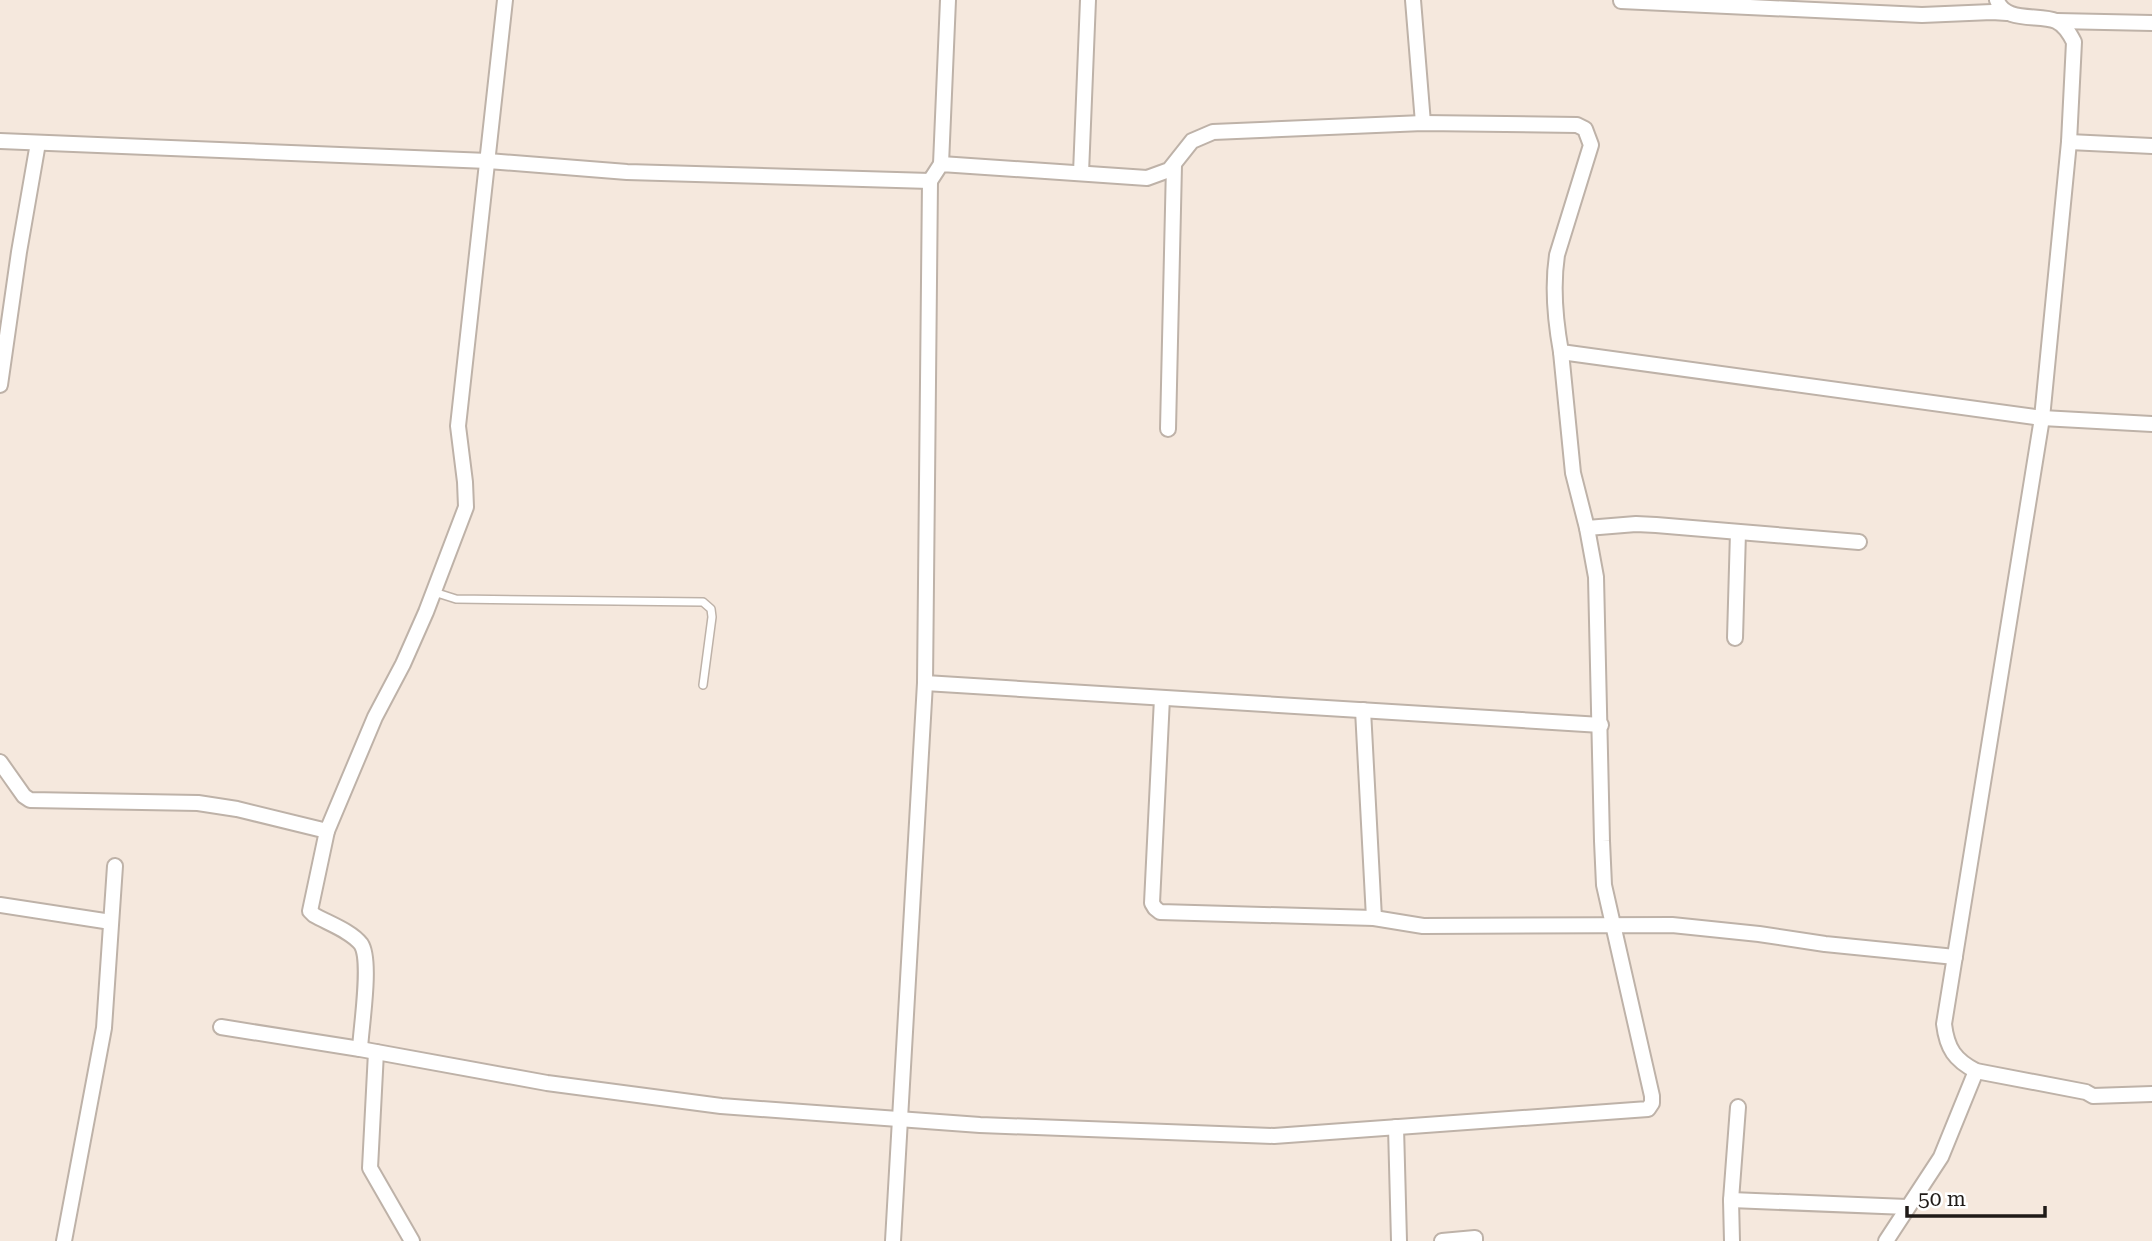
<svg xmlns="http://www.w3.org/2000/svg" width="2152" height="1241" font-family="'Roboto Serif',serif">
  <style>
    .lines { fill: none; stroke-linecap: round; stroke-linejoin: round }
    .service-casing { stroke: #beb2a8; stroke-width: 10 }
    .minor-casing { stroke: #beb2a8; stroke-width: 18 }
    .service { stroke: #fff; stroke-width: 7 }
    .minor { stroke: #fff; stroke-width: 14 }
  </style>
  <rect width="100%" height="100%" fill="#f5e8dd"/>
  <g class="lines">
    <!-- service casing -->
    <g class="service-casing">
      <path id="service" d="M434,592L456,599L703,602L711,609L712,617L703,685"/>
    </g>
    <!-- minor casing -->
    <g class="minor-casing">
      <g id="minor">
        <path d="M1413,0L1423,123"/>
        <path d="M1997,0C2004,23 2039,14 2056,21C2065,25 2070,34 2074,42L2069,142L2042,418L1944,1024C1947,1049 1955,1060 1976,1071L2086,1092L2093,1096L2152,1094"/>
        <path d="M1621,1L1922,15L1992,12L2007,13"/>
        <path d="M2057,21L2152,23"/>
        <path d="M0,141L488,161L627,172L930,181L941,164L1147,178L1169,170L1192,141L1213,132L1423,123L1577,125L1585,129L1591,145L1557,255C1552,288 1555,319 1561,352L2042,418L2152,424"/>
        <path d="M2069,142L2152,146"/>
        <path d="M941,164L948,0"/>
        <path d="M1081,173L1088,0"/>
        <path d="M0,385L19,252L38,143"/>
        <path d="M1168,429L1174,165"/>
        <path d="M1587,528L1636,524L1656,525L1859,542"/>
        <path d="M1735,638L1738,532"/>
        <path d="M925,683L1601,725"/>
        <path d="M1162,698L1152,903L1155,908L1160,912L1374,918L1423,926L1672,925L1759,934L1825,944L1955,957"/>
        <path d="M1363,710L1374,918"/>
        <path d="M0,762L24,796L30,800L198,803L237,809L327,831L375,717L403,664L426,612L466,507L465,482L458,426L505,0"/>
        <path d="M327,831L310,911L314,915C328,923 351,931 361,944C372,960 361,1027 360,1049"/>
        <path d="M0,905L111,922"/>
        <path d="M221,1027L360,1049L547,1083L721,1106L980,1125L1274,1136L1648,1109L1652,1103V1096L1604,885L1602,841L1596,577L1587,528L1573,473L1561,352"/>
        <path d="M376,1052L370,1168L412,1241"/>
        <path d="M1396,1127L1399,1241"/>
        <path d="M1731,1200L1907,1207"/>
        <path d="M64,1241L104,1028L115,866"/>
        <path d="M893,1241L925,683L930,181"/>
        <path d="M1442,1241L1475,1238V1241"/>
        <path d="M1732,1241L1731,1200L1738,1107"/>
        <path d="M1886,1241L1941,1157L1976,1071"/>
      </g>
    </g>
    <!-- service -->
    <use href="#service" class="service"/>
    <!-- minor -->
    <use href="#minor" class="minor"/>
  </g>
  <!-- scale -->
  <path d="M1907 1206v10h138v-10" fill="none" stroke="#1f1a17" stroke-width="3.5"/>
  <text x="1918" y="1206" font-size="21" fill="#1f1a17" stroke="#ffffff" stroke-width="5" paint-order="stroke">50 m</text>
</svg>
